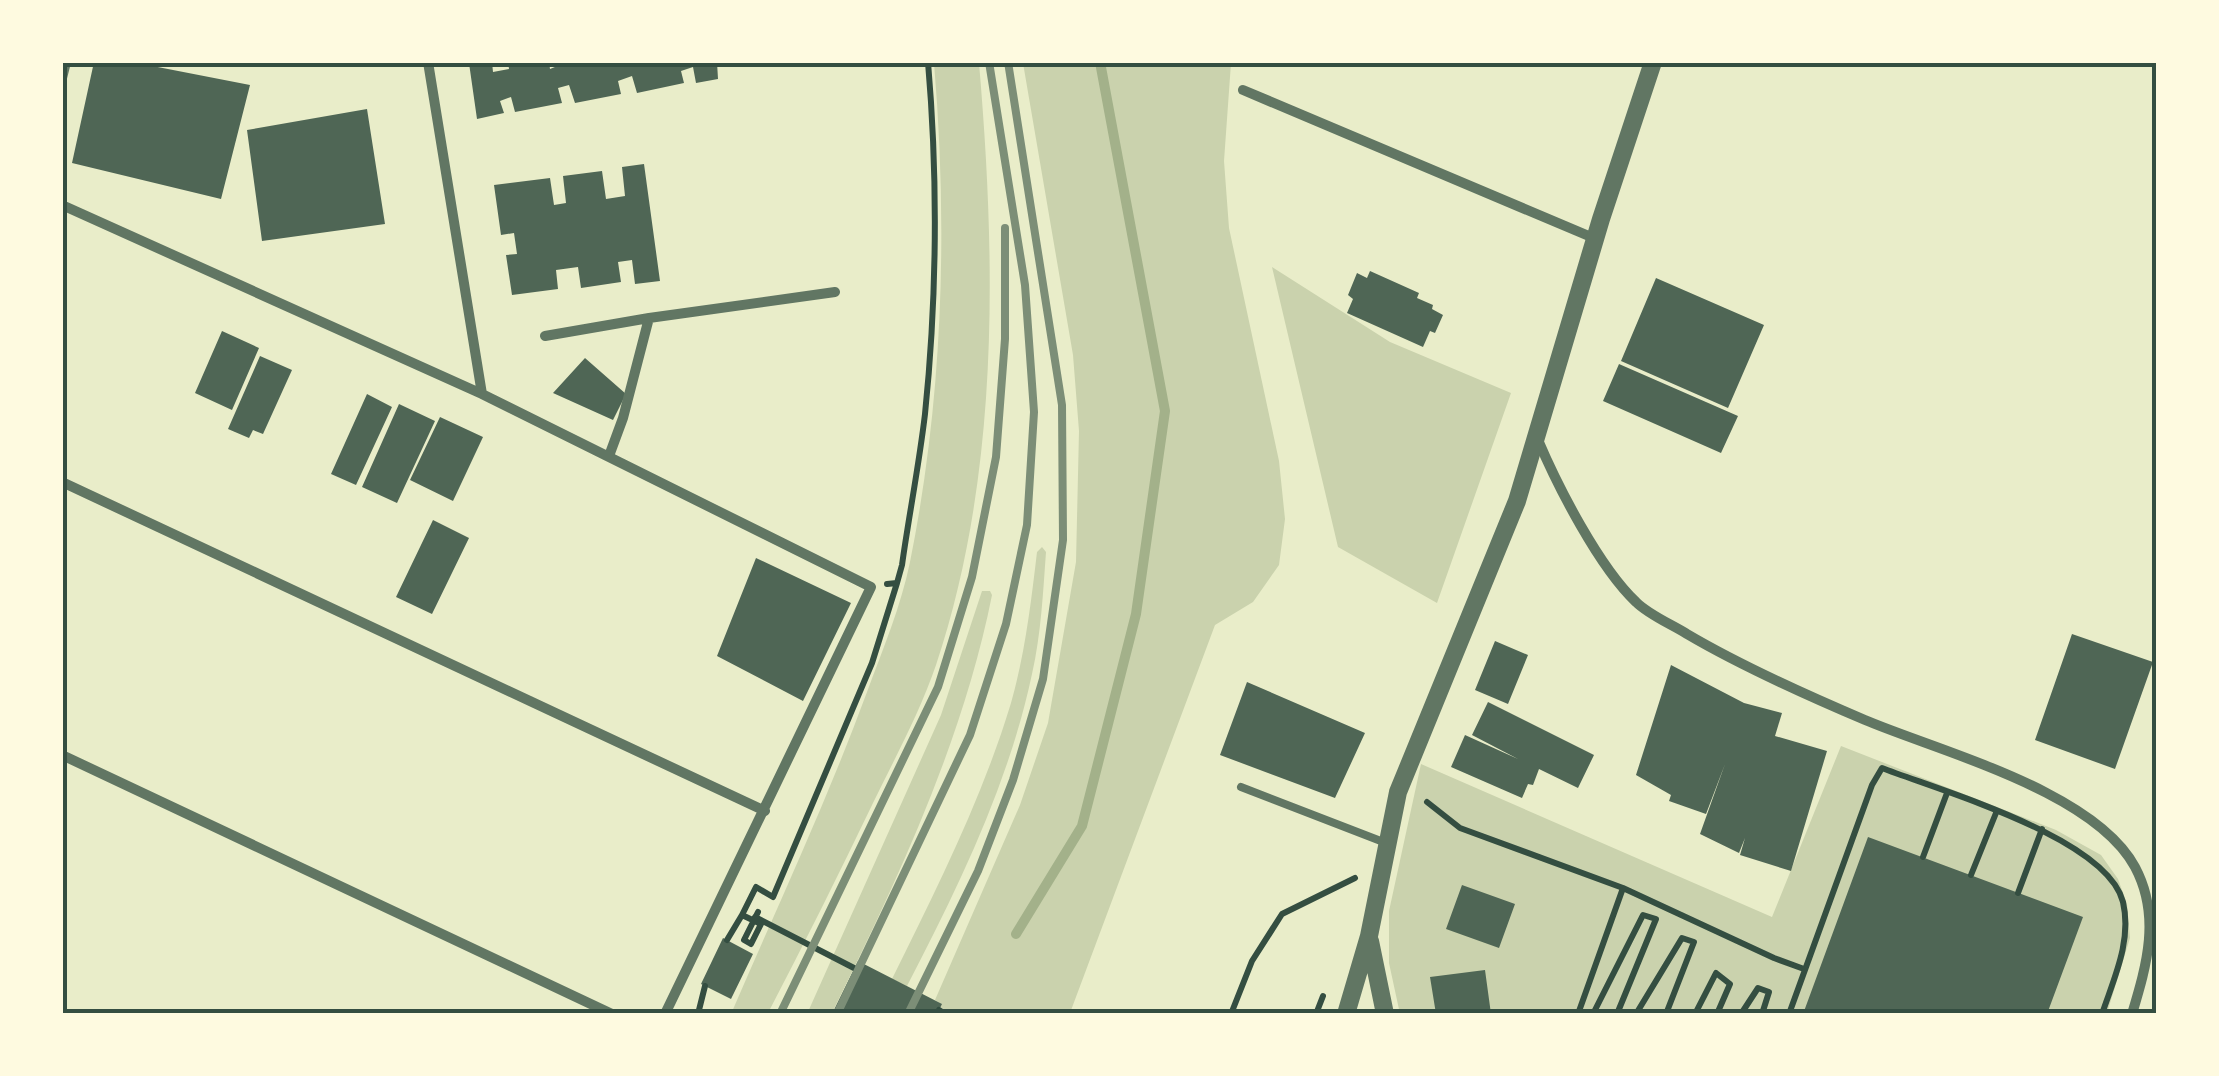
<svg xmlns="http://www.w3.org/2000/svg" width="2219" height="1076" viewBox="0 0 2219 1076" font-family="'Fira Sans',sans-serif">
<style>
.green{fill:#cad2ad}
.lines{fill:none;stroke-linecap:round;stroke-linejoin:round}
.stream{stroke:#a3b18a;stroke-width:10}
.building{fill:#4f6655}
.path{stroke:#344e41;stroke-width:6}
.service{stroke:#617663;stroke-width:8}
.minor{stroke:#617663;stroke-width:10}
.tertiary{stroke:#617663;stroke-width:18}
.rail{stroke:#7c8e77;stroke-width:8}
.neatline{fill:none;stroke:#344e41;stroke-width:4}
</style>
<rect width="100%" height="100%" fill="#e9edc9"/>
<!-- green -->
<path class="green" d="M934,63H979C996,261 1000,473 936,665C920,712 895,758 873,803C839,874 804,944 768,1013L731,1014C777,907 827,801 867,692C883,649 901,606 910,562C943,398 948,228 934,63Z
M1023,63H1231L1224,161L1229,228L1279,461L1285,519L1279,565L1253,602L1215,625L1070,1013H937L941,1004L935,1000L1020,805L1048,723L1076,562L1079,431L1073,355Z
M1272,267L1390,342L1511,393L1437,603L1338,547Z
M1042,547L1046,552C1043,593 1041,634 1032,674C1009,783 958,888 907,986L892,979C936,890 982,799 1011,703C1025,654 1031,603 1037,552Z
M982,591H990L992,595C963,741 897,881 832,1013L807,1014L941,715Z
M1841,746L2056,830L2101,855L2118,879L2127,904L2130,938L2107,1013L1400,1014L1389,963V911L1421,764L1772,917Z"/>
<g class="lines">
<!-- stream -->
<path class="stream" d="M1016,934L1082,826L1136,614L1165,411L1100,62"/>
</g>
<!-- building -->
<path class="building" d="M94,62H132L250,85L221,199L72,163Z
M492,62L493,72L509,69L508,62H549L550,69L567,62H717L718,79L696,83L693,67L681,71L684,83L637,93L632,76L618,81L621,94L575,103L569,85L558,88L562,103L515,112L511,97L500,101L504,113L477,119L469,63Z
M367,109L385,224L262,241L247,130Z
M644,164L660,281L635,284L632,260L618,262L621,282L581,288L578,267L556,270L558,289L512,295L506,255L517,254L514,233L501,235L494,185L550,178L554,205L566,203L563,176L602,171L606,199L625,196L622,167Z
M1370,271L1419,293L1417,298L1433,305L1432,309L1443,315L1435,333L1430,331L1423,347L1347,313L1353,299L1348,295L1357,273L1367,278Z
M1656,278L1764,325L1728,408L1621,361Z
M222,331L259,348L232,410L195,393Z
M260,356L292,370L263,434L253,430L249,438L228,429Z
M585,358L626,394L613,420L553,393Z
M1619,364L1738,416L1721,453L1603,401Z
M367,394L392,407L356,485L331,474Z
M399,404L435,421L397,503L362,487Z
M440,417L483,437L453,501L410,480Z
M433,520L469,538L432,614L396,597Z
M756,558L851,603L803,701L717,656Z
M2072,634L2153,662L2115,769L2035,740Z
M1495,641L1528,655L1508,704L1475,690Z
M1671,665L1744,703L1782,713L1775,736L1827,751L1791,871L1740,855L1745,838L1739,853L1700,834L1725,764L1706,814L1669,801L1671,795L1636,775Z
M1247,682L1365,733L1335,798L1220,755Z
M1488,702L1594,755L1578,788L1539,769L1533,785L1528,784L1522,798L1451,767L1465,735L1518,759L1472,735Z
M1868,837L2083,917L2047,1014H1803Z
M1462,885L1515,904L1499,948L1446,929Z
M723,938L753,954L731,999L701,984Z
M858,961L942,1004L937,1014H832Z
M1485,970L1491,1014H1436L1430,977Z"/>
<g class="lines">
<!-- path -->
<path class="path" d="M887,584L897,583L902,565C909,515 919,465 925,414C937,297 938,179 928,62
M1427,802L1460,828L1623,888L1774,958L1804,969
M1923,857L1947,793
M1971,875L1996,813
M2018,893L2042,829
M742,915L756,887L773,897L872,663L897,583
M755,917L854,968
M727,940L742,915L761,924L751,944L744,940L758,912
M939,1010L945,1014
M698,1014L705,986
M1231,1014L1252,961L1282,914L1355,878
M1316,1014L1323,996
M1578,1014L1623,888
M1593,1014L1643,915L1656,919L1617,1014
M1636,1014L1682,938L1694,942L1666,1014
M1695,1014L1716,973L1730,984L1717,1014
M1741,1014L1758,988L1769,992L1762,1014
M1789,1014L1872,785L1882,768C1941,791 2107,838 2123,902C2132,941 2114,978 2102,1014"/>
<!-- service -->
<path class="service" d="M1241,787L1386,843"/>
<!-- minor -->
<path class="minor" d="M428,62L482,394
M62,78L66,62
M1243,90L1596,239
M62,205L482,394L871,587L665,1014
M545,336L649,318
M1538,440C1558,487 1599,567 1636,602C1649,615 1671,624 1687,634C1743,667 1806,695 1865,720C1941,752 2094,791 2135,867C2161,916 2147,964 2132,1014
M609,456L623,418L649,318L835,292
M62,482L765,811
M62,755L612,1014"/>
<!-- tertiary -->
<path class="tertiary" d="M1370,941L1385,1014
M1346,1014L1369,936L1398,792L1517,501L1601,219L1653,62"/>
<!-- rail -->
<path class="rail" d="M780,1014L938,687L972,577L996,457L1005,339V228
M837,1014L970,735L1006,624L1027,525L1034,412L1025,285L989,62
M908,1014L978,871L1013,780L1043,679L1063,540L1062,405L1008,62"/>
</g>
<!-- border -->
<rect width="2219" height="1076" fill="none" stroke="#fefae0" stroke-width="130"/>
<rect x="65" y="65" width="2089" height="946" class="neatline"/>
</svg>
